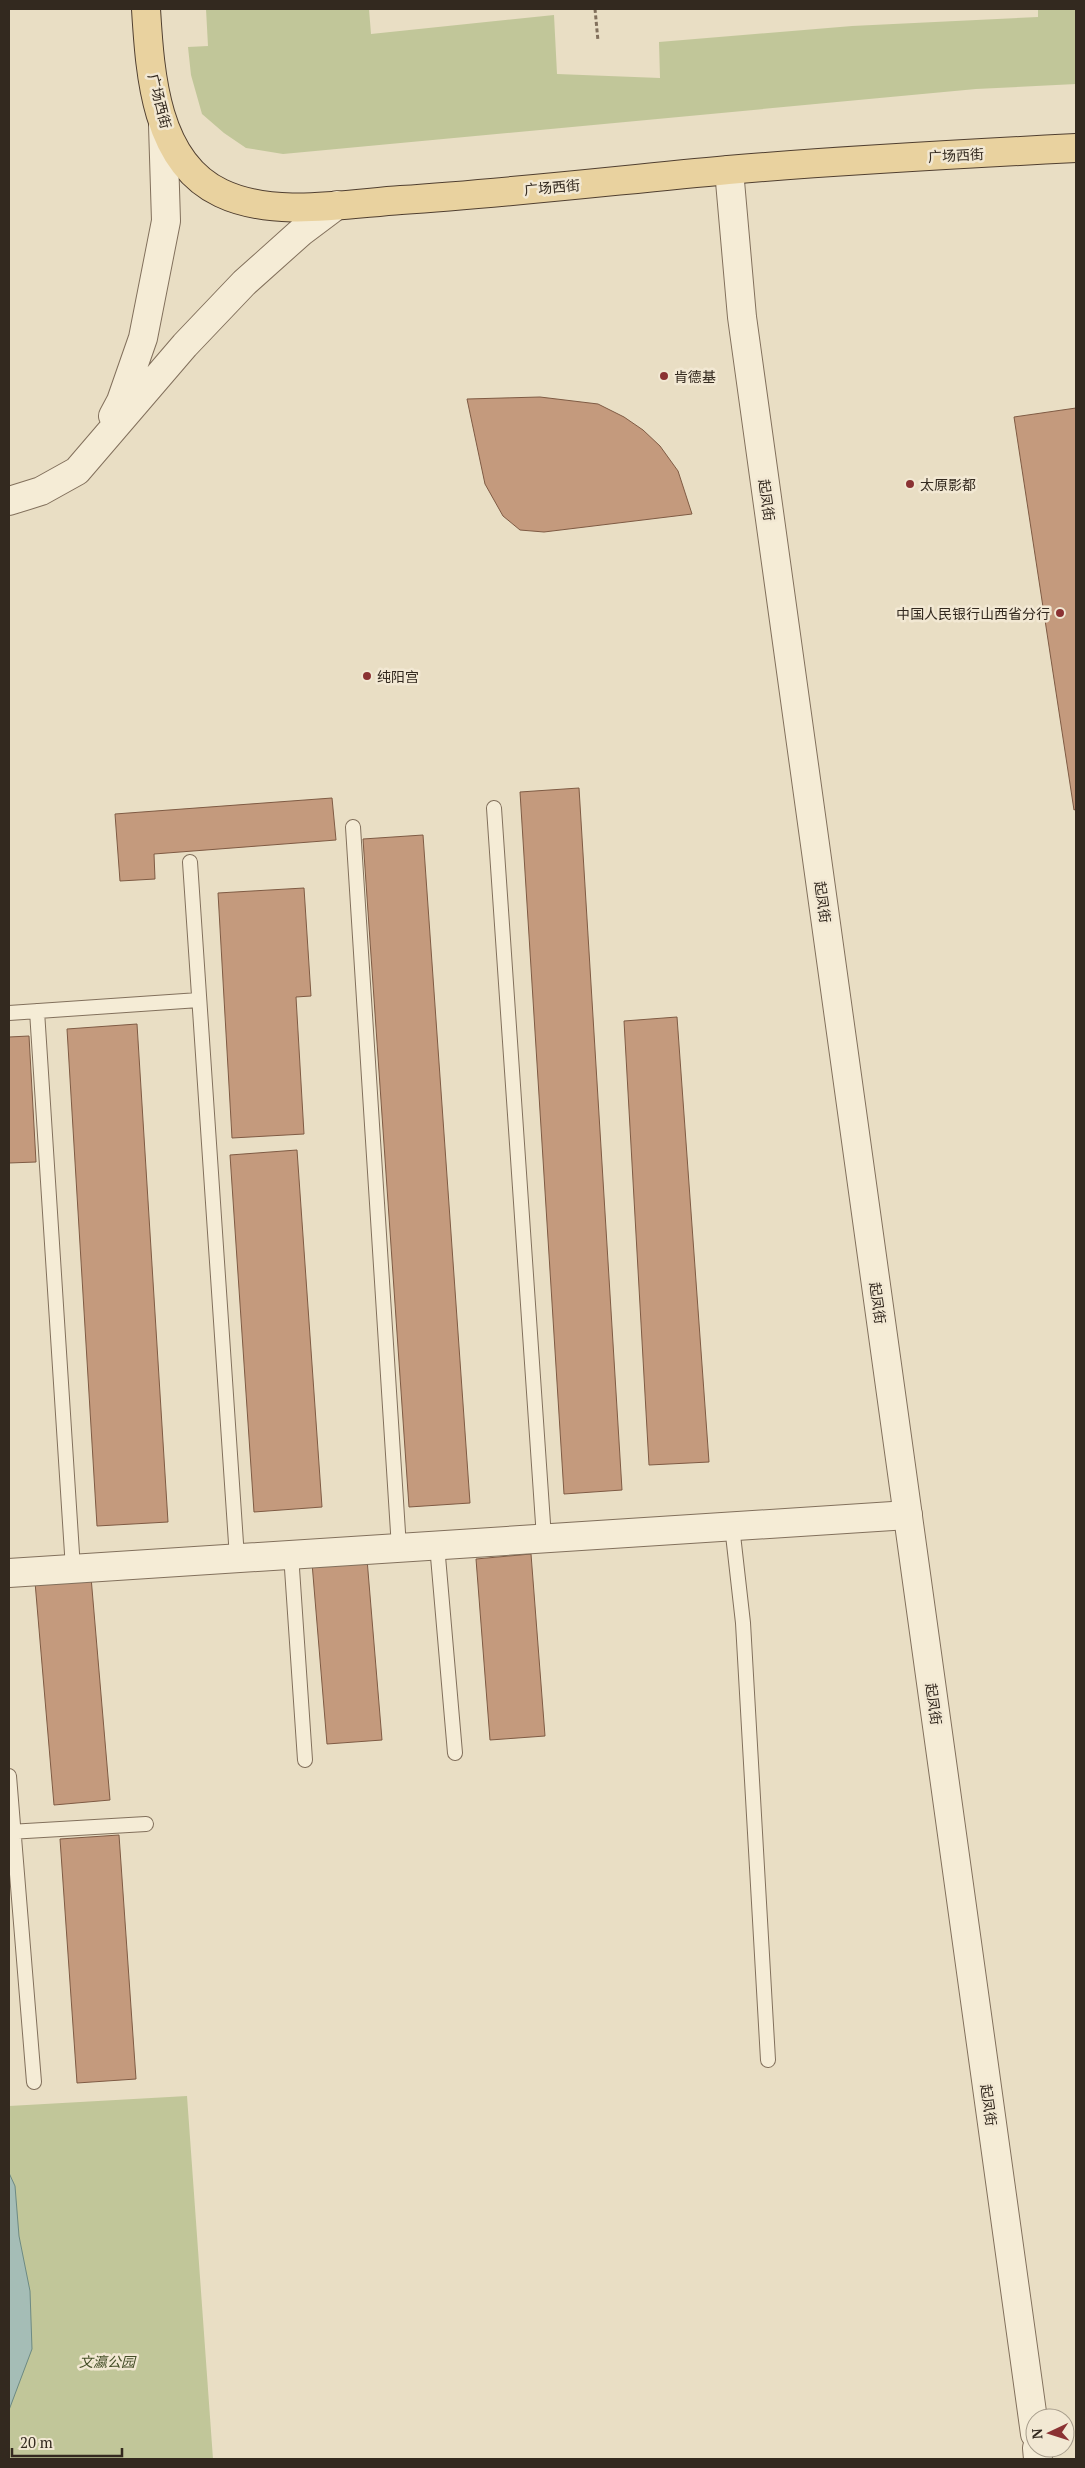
<svg xmlns="http://www.w3.org/2000/svg" width="1085" height="2468" viewBox="0 0 1085 2468" font-family="'PT Serif','Noto Sans SC',serif">
<style>
.green{fill:#c1c699}
.water{fill:#a5bdb6;stroke:#6d8a83}
.building{fill:#c49a7d;stroke:#7f5b44}
.lines{fill:none;stroke-linecap:round;stroke-linejoin:round}
.service-casing{stroke:#82705c;stroke-width:16}
.minor-casing{stroke:#82705c;stroke-width:30}
.tertiary-casing{stroke:#82705c;stroke-width:30}
.primary-casing{stroke:#503f30;stroke-width:30}
.path{stroke:#82705c;stroke-width:3;stroke-dasharray:4 2.5;stroke-linecap:butt}
.service{stroke:#f5ecd6;stroke-width:14}
.minor{stroke:#f5ecd6;stroke-width:28}
.tertiary{stroke:#f5ecd6;stroke-width:28}
.primary{stroke:#e9d29f;stroke-width:28}
.poi-dot{fill:#8b3233;stroke:#f2e8d3;stroke-width:2}
.labels{text-anchor:middle;dominant-baseline:central;stroke-width:5;stroke-linejoin:round;paint-order:stroke}
.street-label{font-size:14px;fill:#33291f;stroke:#f2e8d3}
.poi-label{font-size:14px;fill:#33291f;stroke:#f2e8d3;text-anchor:start}
.park-label{font-size:14px;font-style:italic;fill:#444e27;stroke:#f2e8d3}
</style>
<rect width="100%" height="100%" fill="#e9dec4"/>
<!-- green -->
<path class="green" d="M206,9H369L371,34L554,15L557,74L660,78L659,42L852,26L1038,17V9H1076V84L976,89L283,154L246,148L224,133L202,114L191,75L188,47L208,46Z
M187,2096L213,2459H9V2106Z"/>
<!-- water -->
<path class="water" d="M9,2173L15,2186L19,2236L30,2291L32,2349L9,2410Z"/>
<!-- building -->
<path class="building" d="M540,397L598,404L624,417L643,430L660,446L678,471L692,514L544,532L520,530L503,516L485,484L467,399Z
M1076,408V809L1074,810L1014,417Z
M579,788L622,1490L564,1494L520,792Z
M332,798L336,840L154,854L155,879L120,881L115,814Z
M423,835L470,1503L409,1507L363,839Z
M304,888L311,996L296,997L304,1134L232,1138L218,893Z
M677,1017L709,1462L649,1465L624,1021Z
M137,1024L168,1522L97,1526L67,1029Z
M29,1036L36,1162L9,1163V1037Z
M297,1150L322,1507L254,1512L230,1155Z
M531,1554L545,1736L490,1740L476,1559Z
M367,1559L382,1740L327,1744L312,1563Z
M91,1577L110,1800L54,1805L35,1582Z
M119,1835L136,2079L77,2083L60,1839Z"/>
<g class="lines">
<!-- service casing -->
<g class="service-casing">
<path id="service" d="M494,808L544,1538
M353,827L399,1548
M190,862L237,1558
M37,1011L73,1569
M9,1013L199,1000
M732,1526L743,1623L768,2060
M437,1545L455,1753
M291,1554L305,1760
M9,1776L34,2082
M9,1832L146,1824"/>
</g>
<!-- minor casing -->
<g class="minor-casing">
<path id="minor" d="M113,416L121,401L143,338L166,221L163,125
M9,501L41,491L77,471L185,345L244,283L301,232L337,205
M9,1573L908,1515"/>
</g>
<!-- tertiary casing -->
<g class="tertiary-casing">
<path id="tertiary" d="M729,170L742,317L1035,2434
M1037,2448L1038,2459"/>
</g>
<!-- primary casing -->
<g class="primary-casing">
<path id="primary" d="M146,9C150,73 155,162 221,193C273,218 345,204 401,200C510,193 619,180 728,170C844,160 960,154 1076,148"/>
</g>
<!-- path -->
<path class="path" d="M595,9L598,41"/>
<!-- service -->
<use href="#service" class="service"/>
<!-- minor -->
<use href="#minor" class="minor"/>
<!-- tertiary -->
<use href="#tertiary" class="tertiary"/>
<!-- primary -->
<use href="#primary" class="primary"/>
</g>
<!-- markers -->
<g class="poi-dot">
<circle cx="664" cy="376" r="5"/>
<circle cx="910" cy="484" r="5"/>
<circle cx="1060" cy="613" r="5"/>
<circle cx="367" cy="676" r="5"/>
</g>
<g class="labels">
<!-- street labels -->
<g class="street-label">
<text transform="translate(160 101) rotate(76)">广场西街</text>
<text transform="translate(956 155) rotate(-3)">广场西街</text>
<text transform="translate(552 187) rotate(-5)">广场西街</text>
<text transform="translate(767 500) rotate(82)">起凤街</text>
<text transform="translate(823 902) rotate(82)">起凤街</text>
<text transform="translate(878 1303) rotate(82)">起凤街</text>
<text transform="translate(934 1704) rotate(82)">起凤街</text>
<text transform="translate(989 2105) rotate(82)">起凤街</text>
</g>
<!-- poi labels -->
<g class="poi-label">
<text x="674" y="376">肯德基</text>
<text x="920" y="484">太原影都</text>
<text x="1050" y="613" text-anchor="end">中国人民银行山西省分行</text>
<text x="377" y="676">纯阳宫</text>
</g>
<!-- park labels -->
<g class="park-label">
<text x="107" y="2361">文瀛公园</text>
</g>
</g>
<!-- border -->
<rect width="1085" height="2468" fill="none" stroke="#33291f" stroke-width="20"/>
<!-- north arrow -->
<g transform="translate(1050 2433) rotate(266)"><circle r="24" fill="#f2e8d3" stroke="#a69c8b"/>
<path d="M0-4L9 19L0 12L-9 19Z" fill="#8b3233"/>
<text y="-8" font-size="14" font-weight="bold" text-anchor="middle" fill="#33291f">N</text>
</g>
<!-- scale -->
<path d="M12 2448v8h110v-8" fill="none" stroke="#33291f" stroke-width="2.5"/>
<text x="20" y="2448" font-size="15" fill="#33291f" stroke="#f2e8d3" stroke-width="4" paint-order="stroke">20 m</text>
</svg>
